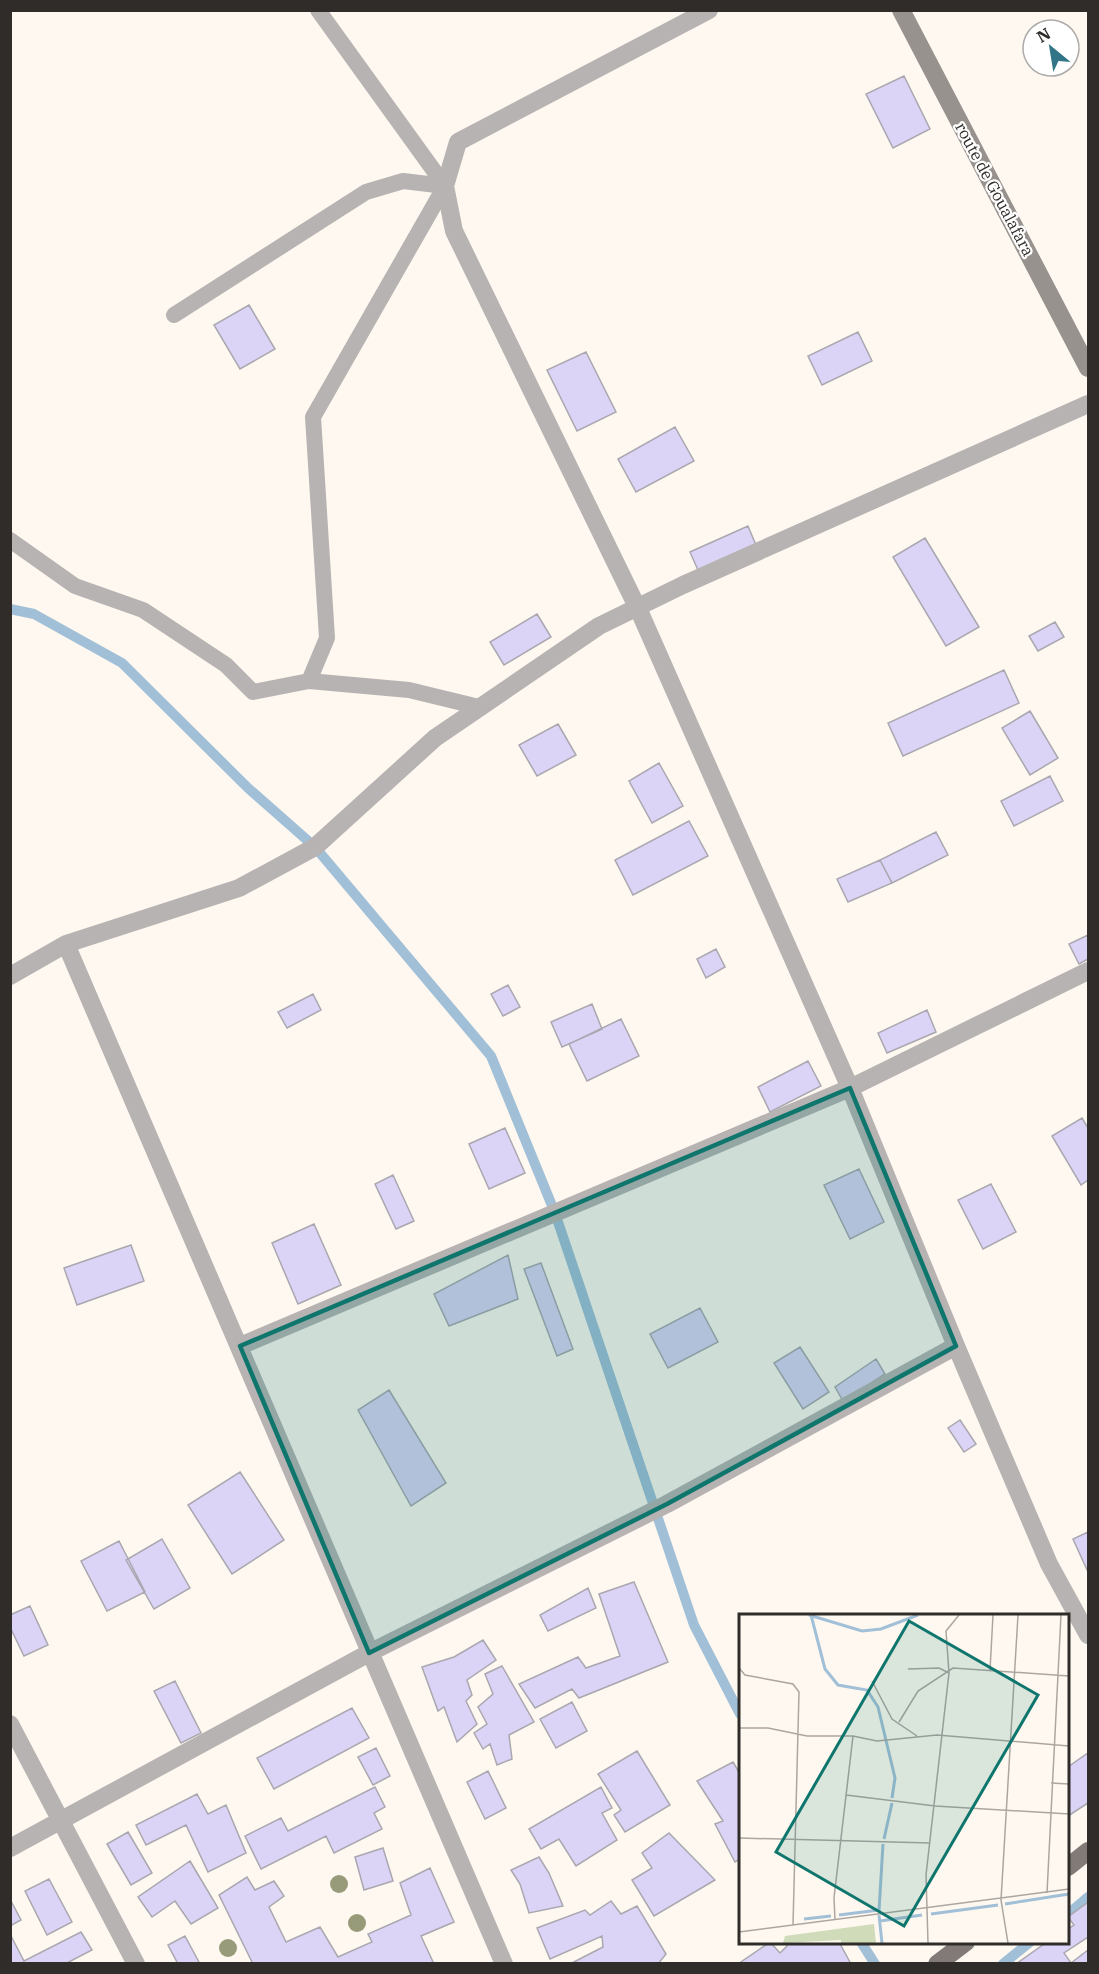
<svg xmlns="http://www.w3.org/2000/svg" width="1099" height="1974" viewBox="0 0 1099 1974" font-family="'IBM Plex Serif',serif">
<style>
.lines{fill:none;stroke-linecap:round;stroke-linejoin:round}
.stream{stroke:#a1bfd7;stroke-width:10}
.building{fill:#dbd4f6;stroke:#a9a7af;stroke-width:1.5}
.lane{stroke:#b7b3b2;stroke-width:16}
.street{stroke:#b7b3b2;stroke-width:18}
.secondary{stroke:#98928f;stroke-width:18}
.primary{stroke:#817a76;stroke-width:18}
.tree{fill:#979b7a}
.marked{fill:#0f766e;fill-opacity:0.2;stroke:#0f766e;stroke-width:4.5;stroke-linejoin:round}
.labels{text-anchor:middle;dominant-baseline:central;stroke-width:4.5;stroke-linejoin:round;paint-order:stroke}
.street-label{font-size:16px;fill:#2f2c29;stroke:#fff}
.inset-river{fill:none;stroke:#a1bfd7;stroke-width:3}
.inset-road{fill:none;stroke:#aba6a0;stroke-width:1.5}
.view{fill:#0f766e;fill-opacity:0.15;stroke:#0f766e;stroke-width:3}
.inset-edge{fill:none;stroke:#2f2c29;stroke-width:3}
</style>
<rect width="100%" height="100%" fill="#fef8f0"/>
<g class="lines">
<!-- stream -->
<path class="stream" d="M10,609L34,614L122,663L248,788L315,847L491,1056L555,1213L694,1625L740,1714
M1068,1914L1088,1897
M861,1942L875,1964
M1003,1964L1030,1942"/>
</g>
<!-- building -->
<path class="building" d="M904,76L930,129L893,148L866,94Z
M249,305L275,349L240,369L214,325Z
M858,332L872,361L822,385L808,356Z
M586,352L616,412L577,431L547,370Z
M675,427L694,461L636,492L618,459Z
M748,526L758,550L701,577L690,552Z
M925,538L979,627L946,646L893,557Z
M537,614L551,637L504,665L490,642Z
M1055,622L1064,637L1038,651L1029,636Z
M1004,670L1019,703L903,756L888,723Z
M1030,711L1058,758L1030,775L1002,728Z
M558,724L576,755L537,776L519,745Z
M659,763L683,806L652,823L629,781Z
M1050,776L1063,801L1014,826L1001,801Z
M689,821L708,856L633,895L615,860Z
M936,832L948,855L892,883L880,860Z
M880,860L892,883L848,902L837,879Z
M1088,935V959L1079,964L1069,944Z
M716,949L725,967L706,978L697,959Z
M508,985L520,1007L503,1016L491,994Z
M313,994L321,1010L287,1028L278,1012Z
M592,1004L602,1029L562,1047L551,1022Z
M927,1010L936,1032L887,1053L878,1033Z
M621,1019L639,1056L587,1081L569,1044Z
M808,1061L821,1086L770,1112L758,1087Z
M1082,1118L1088,1128V1180L1081,1185L1052,1136Z
M505,1128L525,1173L489,1189L469,1144Z
M859,1169L884,1222L850,1239L824,1185Z
M393,1175L414,1221L396,1229L375,1184Z
M991,1184L1016,1232L983,1249L958,1200Z
M314,1224L341,1285L298,1304L272,1243Z
M131,1245L144,1281L77,1305L64,1268Z
M508,1255L518,1299L449,1326L434,1294Z
M541,1263L573,1349L557,1356L524,1269Z
M700,1308L718,1342L668,1368L650,1334Z
M800,1347L829,1392L803,1409L774,1363Z
M876,1359L885,1374L843,1401L835,1387Z
M389,1390L446,1483L411,1506L358,1410Z
M960,1420L976,1444L964,1452L948,1428Z
M240,1472L284,1540L232,1574L188,1505Z
M1088,1532V1572L1073,1539Z
M162,1539L190,1588L154,1609L126,1560Z
M119,1541L145,1592L107,1611L81,1561Z
M634,1582L668,1662L579,1698L572,1689L535,1708L519,1684L578,1657L586,1668L620,1656L599,1594Z
M588,1588L596,1608L548,1631L540,1615Z
M30,1606L48,1645L24,1656L10,1627V1615Z
M483,1640L496,1660L467,1680L472,1695L466,1701L477,1724L457,1742L444,1707L438,1711L422,1667L454,1657Z
M502,1666L534,1722L509,1735L512,1759L497,1765L490,1744L483,1749L474,1733L487,1724L478,1707L493,1694L485,1674Z
M175,1681L201,1733L181,1743L154,1691Z
M572,1702L587,1731L556,1748L540,1719Z
M352,1708L369,1738L274,1789L257,1758Z
M376,1748L390,1776L373,1785L358,1757Z
M637,1751L670,1805L625,1832L614,1815L621,1810L598,1774Z
M1088,1753V1803L1068,1816V1767Z
M733,1762L740,1774V1859L735,1862L715,1824L723,1821L697,1781Z
M488,1771L506,1808L485,1819L467,1782Z
M375,1787L385,1807L374,1813L382,1829L334,1853L326,1836L261,1869L245,1836L281,1818L288,1831Z
M601,1787L612,1808L602,1813L617,1840L576,1866L559,1839L541,1849L529,1829Z
M197,1794L208,1814L226,1805L246,1853L208,1872L186,1825L146,1845L136,1825Z
M128,1832L152,1873L131,1885L107,1844Z
M669,1833L715,1880L654,1916L632,1880L652,1868L642,1853Z
M383,1848L393,1881L364,1890L355,1857Z
M539,1857L549,1873L563,1906L529,1913L520,1884L511,1870Z
M190,1861L218,1908L191,1924L175,1901L152,1917L138,1897Z
M430,1868L454,1922L421,1936L434,1964H253L219,1895L247,1877L255,1890L274,1881L284,1896L269,1907L286,1942L320,1927L338,1957L372,1942L368,1934L411,1915L400,1883Z
M49,1879L72,1922L47,1935L25,1891Z
M10,1899L21,1920L10,1926Z
M611,1901L621,1914L637,1906L666,1954L658,1964H570L603,1947L602,1936L550,1959L537,1928L585,1910L590,1915Z
M1087,1903L1088,1905V1937L1064,1953L1071,1963L1088,1950V1964H1016L1047,1942H1068V1929L1074,1925L1068,1917Z
M81,1932L92,1950L65,1964H10V1934L24,1961Z
M185,1936L200,1964H178L168,1945Z
M770,1942L780,1953L787,1946L785,1942H839L851,1964H738Z"/>
<g class="lines">
<!-- lane -->
<path class="lane" d="M318,10L445,186
M174,315L366,192L403,181L445,186
M10,540L75,586L143,610L226,665L253,692L309,681L409,690L479,707
M309,681L327,638L313,417L445,186"/>
<!-- street -->
<path class="street" d="M709,10L458,142L445,186L454,231L641,615L850,1088L956,1346L1049,1564L1088,1635
M66,944L504,1964
M10,976L66,944L239,888L315,847L435,738L599,626L683,585L1088,404
M240,1346L850,1088L1088,971
M10,1724L136,1964
M10,1848L369,1653L667,1504L956,1346"/>
<!-- secondary -->
<path class="secondary" d="M901,10L1088,368"/>
<!-- primary -->
<path class="primary" d="M1068,1867L1088,1851
M937,1964L966,1942"/>
</g>
<!-- trees -->
<g class="tree">
<circle cx="339" cy="1884" r="9"/>
<circle cx="357" cy="1923" r="9"/>
<circle cx="228" cy="1948" r="9"/>
</g>
<!-- marked area -->
<path class="marked" d="M850,1088L956,1346L667,1504L369,1653L240,1346Z"/>
<g class="labels">
<!-- street labels -->
<g class="street-label">
<text transform="translate(995 189) rotate(62)">route de Goualafara</text>
</g>
</g>
<!-- overview -->
<g transform="translate(739 1614)">
<rect width="330" height="330" fill="#fef8f0"/>
<path d="M135,310L137,329H102V326L44,329L46,322Z" fill="#d0dbba"/>
<path class="inset-river" d="M70,1L123,17L142,15L179,1M72,1L86,55L99,71L128,76L139,93L156,164L153,184M145,225L153,189M266,290L330,280M140,297L144,230M192,300L259,291M100,301L140,296M140,301L143,329M65,305L92,302M141,307L183,301"/>
<path class="inset-road" d="M0,54L6,61L54,70L60,78L54,311M169,55L200,54L210,59M251,56L254,1M133,67L153,105L178,122M160,108L179,77L214,54L330,62M0,114H29L68,122H114L138,127L198,121L330,132M312,169L330,170M107,181L196,192L330,200M0,224L191,229M308,279L322,1M96,306L95,284L114,122M0,318L330,275M189,329L187,261L210,59L207,17L220,1M269,329L262,286L279,1"/>
<path class="view" d="M170,7L299,81L165,312L37,238Z"/>
<rect width="330" height="330" class="inset-edge"/>
</g>
<!-- border -->
<rect width="1099" height="1974" fill="none" stroke="#2f2c29" stroke-width="24"/>
<!-- north arrow -->
<g transform="translate(1051 48) rotate(330)"><circle r="28" fill="#ffffff" stroke="#acaba9" stroke-width="1.5"/>
<path d="M0-4.5L10 22L0 15L-10 22Z" fill="#327586"/>
<text y="-9" font-size="16" font-weight="bold" text-anchor="middle" fill="#2f2c29">N</text>
</g>
</svg>
